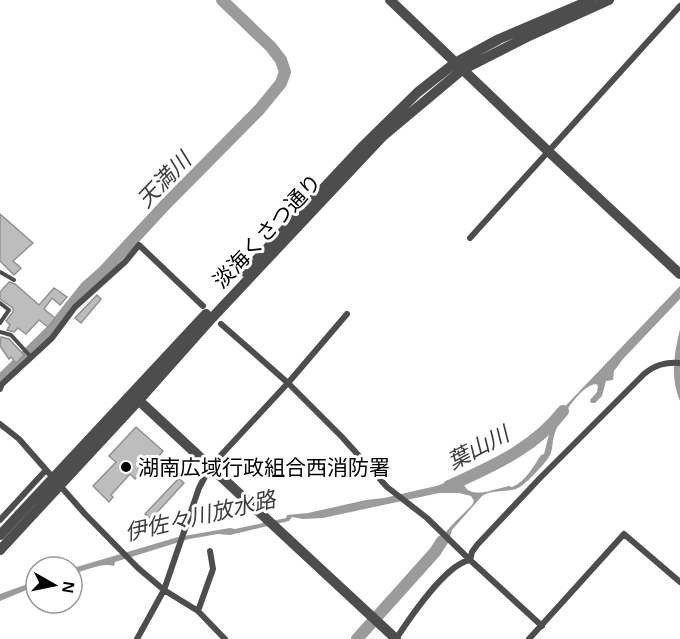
<svg xmlns="http://www.w3.org/2000/svg" width="680" height="639" viewBox="0 0 680 639" font-family="Arial,'Noto Sans JP',sans-serif">
<style>
.water{fill:#9b9b9b}
.lines{fill:none;stroke-linecap:round;stroke-linejoin:round}
.river{stroke:#9b9b9b;stroke-width:12}
.building{fill:#bdbdbd;stroke:#919191;stroke-width:1.5}
.service{stroke:#4d4d4d;stroke-width:4}
.minor{stroke:#4d4d4d;stroke-width:6}
.tertiary{stroke:#4d4d4d;stroke-width:10}
.poi-dot{fill:#000;stroke:#fff;stroke-width:2}
.labels{text-anchor:middle;dominant-baseline:central;stroke-width:6;stroke-linejoin:round;paint-order:stroke}
.street-label{font-size:21px;fill:#000;stroke:#fff}
.poi-label{font-size:21px;fill:#000;stroke:#fff;text-anchor:start}
.water-label{font-size:22px;font-style:italic;fill:#3c3c3c;stroke:#fff}
</style>
<rect width="100%" height="100%" fill="#fff"/>
<!-- water -->
<path class="water" d="M680,286V299L623,359L614,371L613,380L606,381L602,396L595,403H591L590,400L597,392L598,386L596,384C580,385 558,421 554,436C552,442 553,449 550,455C547,462 525,485 518,488C507,493 492,489 482,496L452,530L448,543L438,550L435,555C433,540 462,516 472,505L474,501L471,496L459,493H439L323,518L303,519L292,517L289,521L230,535L218,534L189,539L115,562L114,566C103,562 85,571 72,574V568L80,566L178,537L230,528L235,529L286,518L287,515L308,513L366,500L384,498L436,486L460,478C463,482 465,488 468,490C478,497 498,488 509,486L512,487C526,481 533,467 541,455L544,454L553,419Z
M680,329V401C670,377 674,354 680,329Z
M36,581V586L0,601V594Z"/>
<g class="lines">
<!-- river -->
<path class="river" d="M0,381L51,331L86,287L103,272L165,205L259,110L281,83L285,72L281,60L271,47L222,0
M449,486C490,467 534,449 563,411
M357,639L435,552L442,541"/>
</g>
<!-- building -->
<path class="building" d="M0,214L33,243L13,261L21,268L14,275L0,261Z
M9,282L15,284L39,305L54,288L67,297L60,305L52,298L44,309L55,318L48,327L39,320L26,334L18,328L14,332L7,330L10,325L6,321L13,312V308L0,299V292Z
M97,295L101,299L81,323L75,318Z
M1,337L9,339L24,355L16,363L11,357L9,359L0,346Z
M136,427L163,451L146,471H142L135,479L130,474L111,495L113,497L109,502L93,486L116,462L109,456Z
M179,478L184,483L151,519L145,514Z"/>
<g class="lines">
<!-- service -->
<path class="service" d="M0,272L14,280
M0,303L9,310L0,323
M0,332L11,335L31,357"/>
<!-- minor -->
<path class="minor" d="M470,238L680,6
M221,324L288,383L342,437L387,487L427,518L470,560L542,626
M0,389L2,384L52,338L75,307L125,262L139,245L203,306
M0,424L19,439L85,514L138,568L164,590L198,611L225,639
M0,520L46,470
M470,560L472,552L477,545L540,478L644,374C655,365 665,362 680,363
M198,611L213,569L210,551
M137,639L164,590L199,488L210,467L288,383L347,314
M396,639C409,619 446,564 470,560
M529,639L624,534L680,582"/>
<!-- tertiary -->
<path class="tertiary" d="M390,0L549,152L680,274
M245,272L364,145L418,92L455,63L499,39L591,0
M134,396L396,639
M0,535L206,314
M0,550L139,400L212,318L382,137L462,70L527,37L609,0"/>
</g>
<!-- markers -->
<circle class="poi-dot" cx="126" cy="467" r="6"/>
<g class="labels">
<!-- street labels -->
<g class="street-label">
<text transform="translate(267 231) rotate(-47)">淡海くさつ通り</text>
</g>
<!-- poi labels -->
<g class="poi-label">
<text x="138" y="467">湖南広域行政組合西消防署</text>
</g>
<!-- water labels -->
<g class="water-label">
<text transform="translate(164 180) rotate(-46)">天満川</text>
<text transform="translate(478 448) rotate(-28)">葉山川</text>
<text transform="translate(200 516) rotate(-13)">伊佐々川放水路</text>
</g>
</g>
<!-- north arrow -->
<g transform="translate(54 585) rotate(99)"><circle r="28" fill="#ffffff" stroke="#999999" stroke-width="1.5"/>
<path d="M0-4.5L10 22L0 15L-10 22Z" fill="#000000"/>
<text y="-9" font-size="16" font-weight="bold" text-anchor="middle" fill="#000000">N</text>
</g>
</svg>
